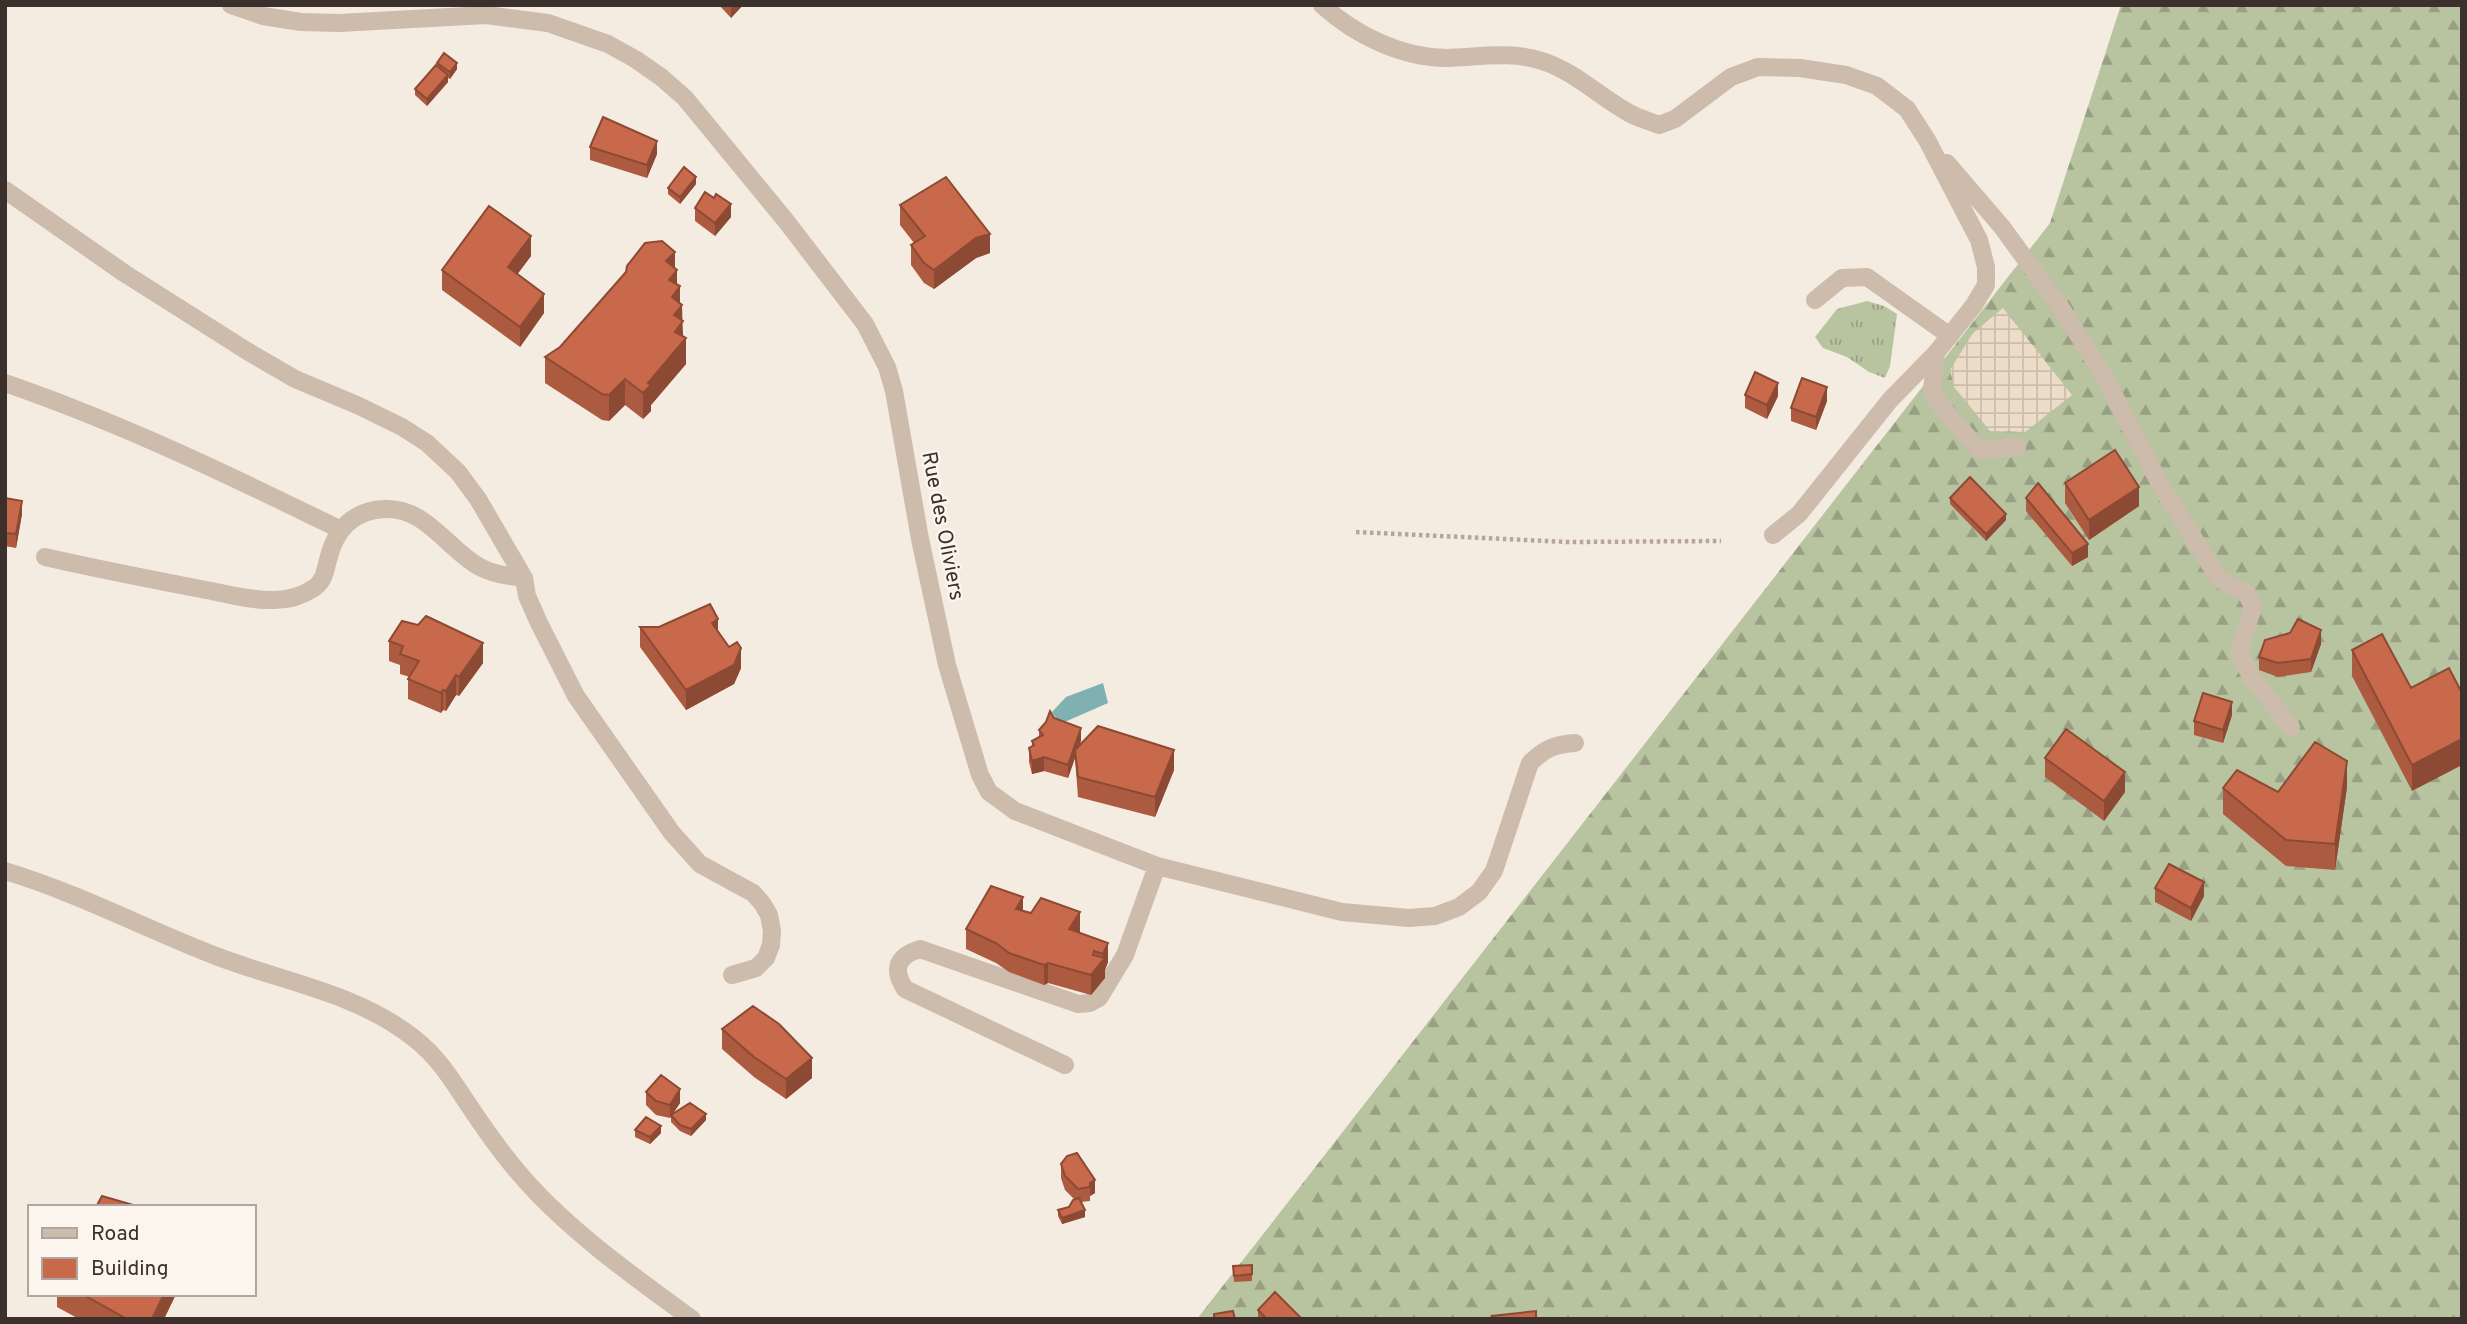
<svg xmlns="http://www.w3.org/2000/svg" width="2467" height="1324" viewBox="0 0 2467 1324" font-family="Overpass,sans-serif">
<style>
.grass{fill:url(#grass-tufts)}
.forest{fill:url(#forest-firs)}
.plaza{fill:url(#plaza-grid)}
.water{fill:#7fb0b2}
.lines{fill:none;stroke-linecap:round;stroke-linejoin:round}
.path{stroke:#b9a596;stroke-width:4.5;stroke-dasharray:3.5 3.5;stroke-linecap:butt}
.minor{stroke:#cdbbac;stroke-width:18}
.wall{fill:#ac5a40}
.shaded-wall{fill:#8c4a34}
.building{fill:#c8694b;stroke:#8c4a34;stroke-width:2}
.labels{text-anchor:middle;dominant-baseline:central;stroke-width:5;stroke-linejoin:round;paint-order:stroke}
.street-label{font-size:21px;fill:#3b302b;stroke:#fbf5ee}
</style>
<defs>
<pattern id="grass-tufts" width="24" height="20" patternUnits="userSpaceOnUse" patternTransform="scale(1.75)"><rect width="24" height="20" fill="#b8c4a0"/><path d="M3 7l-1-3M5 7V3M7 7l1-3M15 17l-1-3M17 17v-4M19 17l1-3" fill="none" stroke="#97a083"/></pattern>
<pattern id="forest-firs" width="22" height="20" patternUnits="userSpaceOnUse" patternTransform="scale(1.75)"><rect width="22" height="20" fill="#b8c4a0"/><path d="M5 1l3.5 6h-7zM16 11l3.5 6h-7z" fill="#97a083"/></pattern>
<pattern id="plaza-grid" width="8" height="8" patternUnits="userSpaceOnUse" patternTransform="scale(1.75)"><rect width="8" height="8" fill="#ecdcc8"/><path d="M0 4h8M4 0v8" fill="none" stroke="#cbbdac"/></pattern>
</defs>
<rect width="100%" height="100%" fill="#f4ebe1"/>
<!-- grass -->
<path class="grass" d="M1867,301L1884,306L1897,314L1890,366L1885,378L1869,372L1847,357L1823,348L1815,337L1837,309Z"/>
<!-- forest -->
<path class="forest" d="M2121,5H2462V1319H1197L2050,223Z"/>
<!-- plaza -->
<path class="plaza" d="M2003,308L2072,395L2025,432L1990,431L1954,387L1950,370L1973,333Z"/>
<!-- water -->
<path class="water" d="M1103,683L1108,703L1060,724L1052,712L1066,697Z"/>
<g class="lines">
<!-- path -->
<path class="path" d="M1356,532L1568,542L1721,541"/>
<!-- minor -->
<path class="minor" d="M231,5L263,16L301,22L339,23L486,15L548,23L608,44L635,59L661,77L685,98L786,221L865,324L887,367L894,391L920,539L947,665L980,775L989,792L1015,811L1157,866L1342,912L1409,918L1435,916L1459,907L1479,892L1494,871L1530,763C1544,749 1555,744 1575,743
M1322,5C1355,35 1402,58 1447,58C1478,57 1512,51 1542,61C1574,71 1600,97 1629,113C1638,118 1649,121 1659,125L1675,119L1731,77L1758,67L1800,68L1846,75L1877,86L1907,109L1927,140L1979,240L1986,267V285L1974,305L1936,353L1890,400L1799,514L1773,535
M1947,163L2002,227L2061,308L2104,376L2160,484L2219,579L2246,593L2253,606L2239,653L2251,677L2291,727
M5,190L124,273L247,351L295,379L357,405L402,427L427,443L458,472L478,499L524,578L527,596L539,623L576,696L672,833L700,864L753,893L762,903L769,915L772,931L771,945L766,958L756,968L732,975
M1815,300L1842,278L1867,277L1950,336
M1936,353L1932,390L1938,402L1979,450L2017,447
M5,383C121,423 231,476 341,530
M45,557C97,569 149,579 201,589C224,593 250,601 274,600C288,600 302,596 314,588C324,581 325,572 328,560C335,530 353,510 385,509C425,507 447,548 478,566C492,574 508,576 524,578
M5,871C78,893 146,929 216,956C283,982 358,993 415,1039C438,1057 452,1080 468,1104C484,1128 500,1151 518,1172C564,1227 634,1277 692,1319
M1065,1065L905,989C892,969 897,956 920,949L1078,1004L1090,1003L1099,998L1125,955L1157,866"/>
</g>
<!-- wall -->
<path class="wall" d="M719,5H743L731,18Z
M437,63L457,69L450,79L448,78V82L427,106L415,95V89L437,66Z
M590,147L657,154L647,178L590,160Z
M696,184L680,204L668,194V188Z
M714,198L731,217L715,236L695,221V208Z
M900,205L990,253L976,258L934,289L924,283L911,265V245L914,243L900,225Z
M531,256L517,274L544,313L520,347L442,290V270Z
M677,284L680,304L686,364L651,405V411L643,419L625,405L609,421L602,420L545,383V357Z
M1745,395L1778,396L1767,419L1745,408Z
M1827,401L1816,430L1791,421V408Z
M2065,483L2139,506L2089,540L2065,503Z
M5,498L22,514L16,548L5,546Z
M1950,498L2006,520L1986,541L1950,504Z
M2026,498L2088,557L2072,566L2026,511Z
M640,627L718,631L741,668L734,684L686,710L640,647Z
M389,641L483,663L459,696L456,695L446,711L443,710L441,713L408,699V679L410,677L400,674V665L389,661Z
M2321,644L2311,672L2278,677L2259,670V657Z
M2352,650L2411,688L2449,668L2412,791L2352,676Z
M2232,715L2223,743L2194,735V721Z
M1054,718L1081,741L1079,745L1174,770L1155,817L1078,797L1075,758L1068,778L1044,771L1032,774L1029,762V748L1032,746V741L1039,737V730Z
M2045,758L2125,792L2104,821L2045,777Z
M2347,787L2335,870L2286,866L2223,814V788L2278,792Z
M2155,888L2204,896L2191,921L2155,902Z
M1023,911L1108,943V962L1105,970V978L1091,995L1048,983L1044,985L1009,972L996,963L966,949V929Z
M722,1029L812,1078L786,1099L754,1077L722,1049Z
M646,1092L680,1103L672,1115L706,1120L691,1136L680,1131L671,1122V1116L670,1118L656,1115L646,1105Z
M635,1130L661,1133L650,1144L635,1137Z
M1067,1156L1095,1193L1090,1196V1201L1081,1202L1085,1217L1062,1224L1058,1216V1210L1069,1207L1074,1199L1065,1190L1061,1178V1164Z
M1252,1265V1281L1234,1282L1233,1266Z
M57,1294H176L164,1319H79L57,1307Z
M1258,1310L1302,1319H1258Z"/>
<!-- shaded-wall -->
<path class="shaded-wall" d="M731,5H743L731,18Z
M457,63V69L450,79V72Z
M448,75V82L427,106V99Z
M657,141V154L647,178V165Z
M696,177V184L680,204V197Z
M731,204V217L715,236V223Z
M990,234V253L976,258L934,289V270L976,238Z
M531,236V256L508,287V267Z
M675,252V272L677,270V290L680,286V307L682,305L683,341L686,338V364L651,405V411L643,419V393L648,383L666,261Z
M544,294V313L520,347V327Z
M625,379V405L609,421V395Z
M1778,383V396L1767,419V405Z
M1827,387V401L1816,430V417Z
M2139,487V506L2089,540V520Z
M22,501V514L16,548V534Z
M2006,514V520L1986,541V534Z
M2088,544V557L2072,566V553Z
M718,619V639L712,623Z
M2321,630V644L2311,672V659Z
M483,643V663L459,696V677Z
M741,648V668L734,684L686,710V690Z
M456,675V695L446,711V691Z
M443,690V710L441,713V693Z
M2232,702V715L2223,743V730Z
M1081,728V741L1075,756V750V758L1068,778V765Z
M2462,739V765L2412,791V765Z
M1174,750V770L1155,817V797Z
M1044,757V771L1032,774V761Z
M2347,761V787L2335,870V844Z
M2125,772V792L2104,821V801Z
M2204,882V896L2191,921V908Z
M1023,897V917L1016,909Z
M1080,912V932L1069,949V929Z
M1108,943V962L1105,970V978L1091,995V975L1094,951V971L1103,961V954Z
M1048,963V983L1044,985V965Z
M812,1058V1078L786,1099V1079Z
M680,1089V1103L670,1118V1105Z
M706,1114V1120L691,1136V1129Z
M661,1126V1133L650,1144V1137Z
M1095,1180V1193L1090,1196V1183Z
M1085,1210V1217L1062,1224V1218Z
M164,1294H176L164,1319H152Z"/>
<!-- building -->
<path class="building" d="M444,53L457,63L450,72L437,63Z
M436,65L448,75L427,99L415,89Z
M603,117L657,141L647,165L590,147Z
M684,167L696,177L680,197L668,188Z
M946,177L990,234L976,238L934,270L924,263L911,245L925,236L900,205Z
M705,192L714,198L716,194L731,204L715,223L695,208Z
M489,206L531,236L508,267L544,294L520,327L442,270Z
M662,241L675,252L666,261L677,270L669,280L680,286L672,297L682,305L674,315L683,321L675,332L686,338L648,383L651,385L643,393L625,379L609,395L602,394L545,357L560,347L626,272L627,266L645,243Z
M1755,372L1778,383L1767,405L1745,395Z
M1802,378L1827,387L1816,417L1791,408Z
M2115,450L2139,487L2089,520L2065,483Z
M1970,477L2006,514L1986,534L1950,498Z
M2038,483L2088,544L2072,553L2026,498Z
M5,498L22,501L16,534L5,533Z
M710,604L718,619L712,623L729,647L737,642L741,648L734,665L686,690L640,627H659Z
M426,616L483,643L459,677L456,675L446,691L443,690L441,693L408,679L419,661L400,654L403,646L389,641L402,621L418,625Z
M2298,619L2321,630L2311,659L2278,663L2259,657L2265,640L2290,633Z
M2382,634L2411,688L2449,668L2462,693V739L2412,765L2352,650Z
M2203,693L2232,702L2223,730L2194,721Z
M1050,711L1054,718L1081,728L1068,765L1044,757L1032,761L1029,748L1034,745L1032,741L1043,735L1039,730L1046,722Z
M1098,726L1174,750L1155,797L1078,777L1075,750Z
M2066,729L2125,772L2104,801L2045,758Z
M2315,742L2347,761L2335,844L2286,840L2223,788L2237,770L2278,792Z
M2169,864L2204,882L2191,908L2155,888Z
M991,886L1023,897L1016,909L1031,913L1041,898L1080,912L1069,929L1108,943L1103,954L1094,951L1093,955L1105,958L1091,975L1048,963L1044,965L1009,953L996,943L966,929Z
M753,1006L779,1024L812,1058L786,1079L754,1057L722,1029Z
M661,1075L680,1089L670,1105L656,1101L646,1092Z
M690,1103L706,1114L691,1129L680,1125L671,1115Z
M646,1117L661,1126L650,1137L635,1130Z
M1077,1153L1095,1180L1090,1183V1187L1078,1189L1065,1176L1061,1164L1067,1156Z
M102,1196L140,1207H96Z
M1079,1198L1085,1210L1062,1218L1058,1210L1069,1207L1073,1200Z
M1252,1265V1274L1234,1276L1233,1266Z
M1275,1292L1302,1319H1267L1258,1310Z
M82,1294H164L152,1319H127Z
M1233,1311L1235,1319H1214V1314Z
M1536,1311V1319H1492V1316Z"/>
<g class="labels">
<!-- street labels -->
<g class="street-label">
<text transform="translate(942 526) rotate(79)">Rue des Oliviers</text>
</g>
</g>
<!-- border -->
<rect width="2467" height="1324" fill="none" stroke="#3b302b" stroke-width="14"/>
<!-- legend -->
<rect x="28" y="1205" width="228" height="91" fill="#fbf5ee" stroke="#aea6a0" stroke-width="2"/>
<rect x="42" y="1228" width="35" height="10" fill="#cdbbac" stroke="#aea6a0" stroke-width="2"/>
<text x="91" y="1240" font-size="21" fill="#3b302b">Road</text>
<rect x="42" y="1258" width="35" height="21" fill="#c8694b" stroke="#aea6a0" stroke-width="2"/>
<text x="91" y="1275" font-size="21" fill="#3b302b">Building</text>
</svg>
